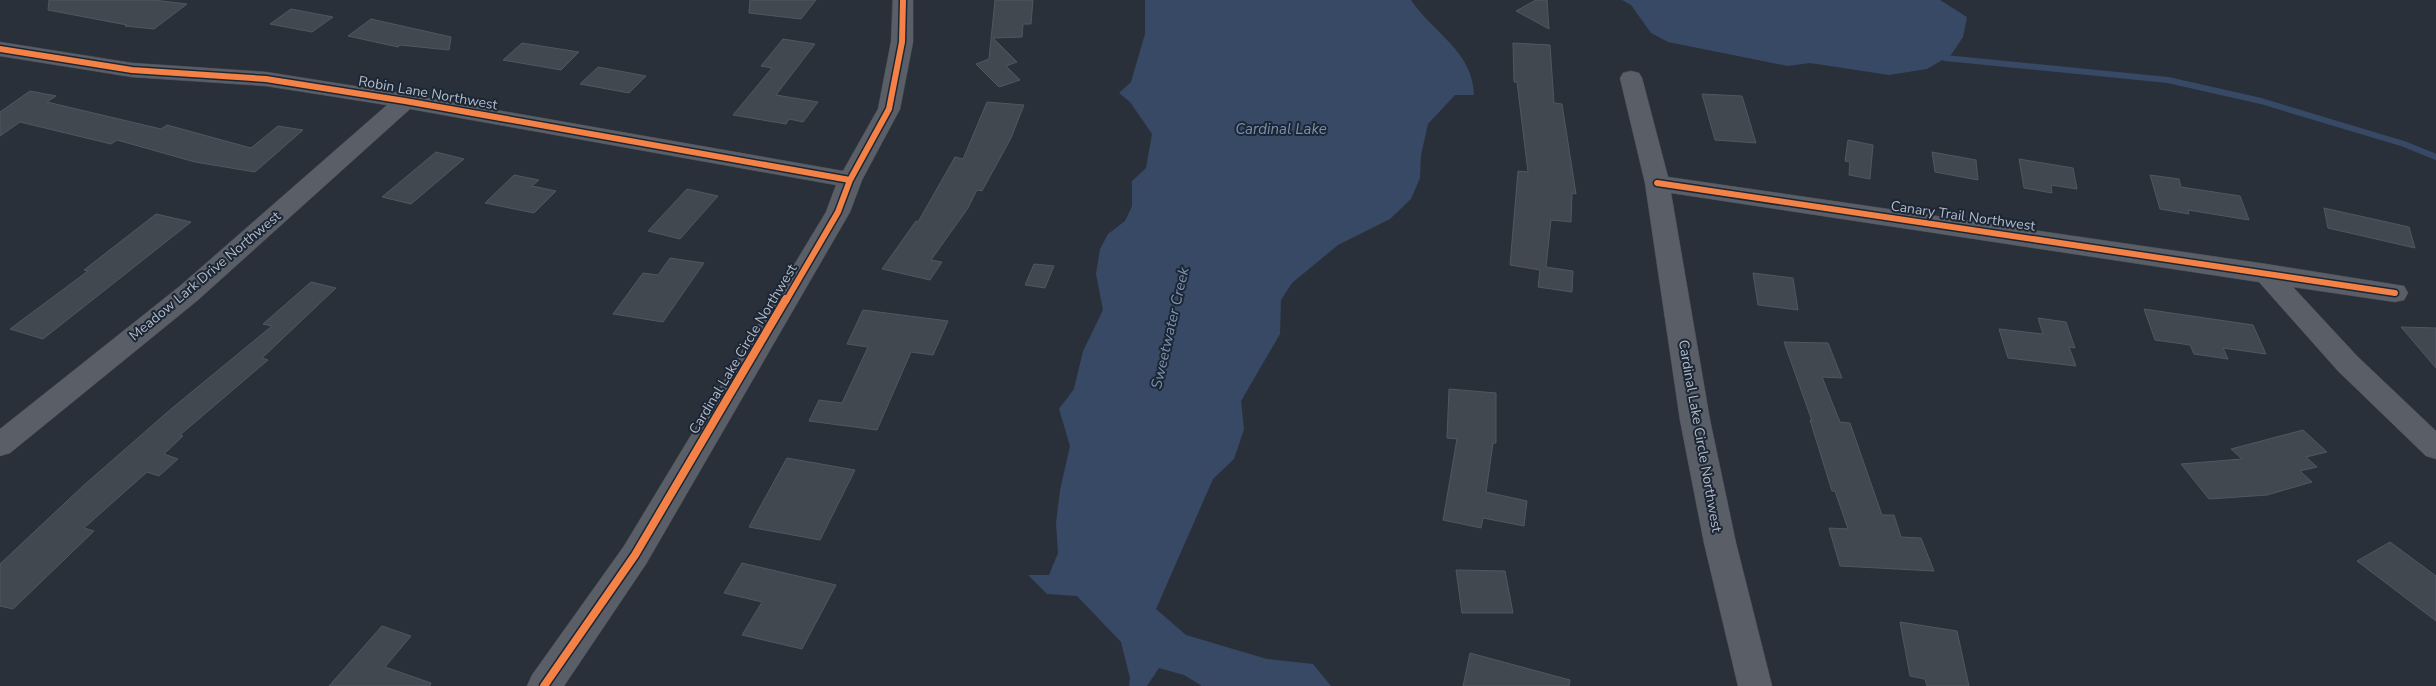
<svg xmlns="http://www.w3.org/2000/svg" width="2436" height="686" viewBox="0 0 2436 686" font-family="'Nunito Sans',sans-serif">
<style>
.water{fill:#374965}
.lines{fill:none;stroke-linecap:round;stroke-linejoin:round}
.stream{stroke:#374965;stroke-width:6}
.building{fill:#424850;stroke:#515760}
.minor-casing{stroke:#484c53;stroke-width:1}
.minor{fill:#5a5e66;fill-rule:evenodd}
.cycleway-far1-casing{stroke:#1c2634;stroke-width:9}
.cycleway-casing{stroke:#1c2634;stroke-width:11}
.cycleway-far1{stroke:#f48246;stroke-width:6}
.cycleway{stroke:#f48246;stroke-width:8}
.labels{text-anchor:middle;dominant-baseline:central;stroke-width:4;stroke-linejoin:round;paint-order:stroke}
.street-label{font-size:14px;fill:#b3bcca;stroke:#1c2634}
.water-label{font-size:15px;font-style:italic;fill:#7a91b2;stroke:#1c2634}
</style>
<rect width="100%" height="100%" fill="#293039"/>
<!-- water -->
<path class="water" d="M1145,0H1411C1433,33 1473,51 1474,95H1455L1428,124L1421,155L1420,178L1411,199L1390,219L1338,245L1292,283L1281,300L1280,334L1241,401L1244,429L1234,459L1213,479L1156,609L1186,635L1267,659L1313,664L1331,686H1202L1184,675L1159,668L1147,686H1129L1130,678L1121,642L1077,596L1047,594L1028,575H1049L1058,553L1056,523L1060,490L1070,446L1059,409L1074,389L1083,351L1103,310L1096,274L1100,249L1108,234L1125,221L1132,206V181L1146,168L1152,134L1130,102L1119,93L1131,82L1145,34Z
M1622,0H1940L1967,17L1963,37L1951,55L1927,69L1889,75L1810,63L1788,66L1668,42L1651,33L1631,5Z"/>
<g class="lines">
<!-- stream -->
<path class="stream" d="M1945,58L2168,80L2261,101L2404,144L2436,157"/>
</g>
<!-- building -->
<path class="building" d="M49,0H153L187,4L154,29L125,26L127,25L48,10Z
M750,0H816L801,19L749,13Z
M995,0H1033L1031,24H1023L1022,37L993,38L1017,62L1006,66L1020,80L999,87L976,64L989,59Z
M1536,0H1547L1549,29L1516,11Z
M291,9L333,17L312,32L270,24Z
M371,19L451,37L449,50L400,45L398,47L348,36Z
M783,39L815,44L776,95L818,102L803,122L789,119L786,124L733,115L772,68L761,66Z
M522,43L579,52L561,70L503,60Z
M1513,43L1550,45L1554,103L1562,104L1576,194L1572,193L1571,222L1551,220L1546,267L1573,271L1572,292L1538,287L1540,270L1510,265L1518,171L1528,172L1517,82H1514Z
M598,67L646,76L629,93L580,84Z
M30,91L56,96L47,102L161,129L167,125L251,148L278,126L303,130L255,172L195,162L117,140L111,144L20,122L0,136V112Z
M1702,94L1742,96L1756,143L1715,140Z
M987,102L1024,105L1011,138L982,191L977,190L968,208L931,260L942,262L930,280L882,269L916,221L918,222L955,157L963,159Z
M1848,140L1873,145L1870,179L1849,175L1850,162L1845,161Z
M436,152L464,159L411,204L382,197Z
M1932,152L1976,160L1978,180L1935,172Z
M2019,159L2073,168L2077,189L2051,185L2052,193L2024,188Z
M514,175L539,180L532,186L556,191L534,213L485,203Z
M2150,175L2179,179L2181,187L2240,196L2249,220L2188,210L2189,214L2160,209Z
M687,189L718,196L680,239L648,231Z
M2324,208L2409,227L2415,248L2328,228Z
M156,214L191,222L43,339L10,329L88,271L84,270Z
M670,258L704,263L663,322L613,314L643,273L658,275Z
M1034,264L1054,266L1045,288L1025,285Z
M1753,273L1793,278L1798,310L1758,305Z
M311,282L336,288L262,358L268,360L180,435L183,436L164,454L178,459L159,476L147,472L84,528L94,531L13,609L0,606V564L83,486L171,409L272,326L263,324Z
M2144,309L2253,325L2266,354L2223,348L2228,359L2194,354L2190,345L2155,340Z
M863,310L948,321L933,355L911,352L877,430L809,421L819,400L842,403L868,347L847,344Z
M2038,318L2066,322L2075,348L2069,347L2076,366L2008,358L1999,329L2043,334Z
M2401,327L2436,328V368Z
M1784,342L1828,343L1842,378L1822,377L1840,422L1850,423L1882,515H1894L1901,537L1921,538L1934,571L1840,566L1829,528L1848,529L1835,491H1832L1810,420L1812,421Z
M1449,389L1496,393V443H1493L1486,492L1527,501L1524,526L1483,518L1481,528L1443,520L1457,439L1447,438Z
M2303,430L2327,452L2306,457L2317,467L2300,471L2312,482L2267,495L2209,499L2181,464L2242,459L2231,449Z
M787,458L855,470L820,540L749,527Z
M2390,542L2436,576V621L2357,561Z
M742,563L836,585L802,649L742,635L762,602L724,593Z
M1456,570L1505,571L1513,613H1462Z
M1900,622L1957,631L1969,686H1927L1925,679L1910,676Z
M382,626L411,636L385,667L431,683L430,686H329Z
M1470,653L1570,680L1569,686H1463Z"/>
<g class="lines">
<!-- minor casing -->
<g class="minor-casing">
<path id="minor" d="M893,0H913V42L900,109L862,180L850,212L646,564L564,686H527L532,675L624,546L826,212L836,185L410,109L198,300L10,453L0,456V429L180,286L387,105L266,86L132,77L0,56V42L132,63L266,72L405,94L843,171L878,109L891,42Z
M1631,71L1639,73L1642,78L1668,177L2266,264L2404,286L2408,293L2404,300L2395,302L2293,287L2357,356L2436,431V459L2426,456L2338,371L2259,282L1671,193L1710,420L1736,543L1772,686H1738L1704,543L1680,420L1645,183L1620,78L1623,73Z"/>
</g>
<!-- minor -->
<use href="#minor" class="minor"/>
<!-- cycleway-far1 casing -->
<g class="cycleway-far1-casing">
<path id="cycleway-far1" d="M0,49L132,70L266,79L405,101L850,180
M1657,183L2395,293
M786,301L838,212L850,180L889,109L902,42L903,0"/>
</g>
<!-- cycleway casing -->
<g class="cycleway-casing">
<path id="cycleway" d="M544,686L635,555L786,299"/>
</g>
<!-- cycleway-far1 -->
<use href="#cycleway-far1" class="cycleway-far1"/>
<!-- cycleway -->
<use href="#cycleway" class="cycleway"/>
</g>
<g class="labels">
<!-- street labels -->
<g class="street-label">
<text transform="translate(428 93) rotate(10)">Robin Lane Northwest</text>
<text transform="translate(1963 216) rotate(8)">Canary Trail Northwest</text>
<text transform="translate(205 276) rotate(-40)">Meadow Lark Drive Northwest</text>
<text transform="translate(743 349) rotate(-59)">Cardinal Lake Circle Northwest</text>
<text transform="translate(1700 436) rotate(80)">Cardinal Lake Circle Northwest</text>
</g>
<!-- water labels -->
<g class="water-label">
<text x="1281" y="129">Cardinal Lake</text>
<text transform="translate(1170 328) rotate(-77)">Sweetwater Creek</text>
</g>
</g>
</svg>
